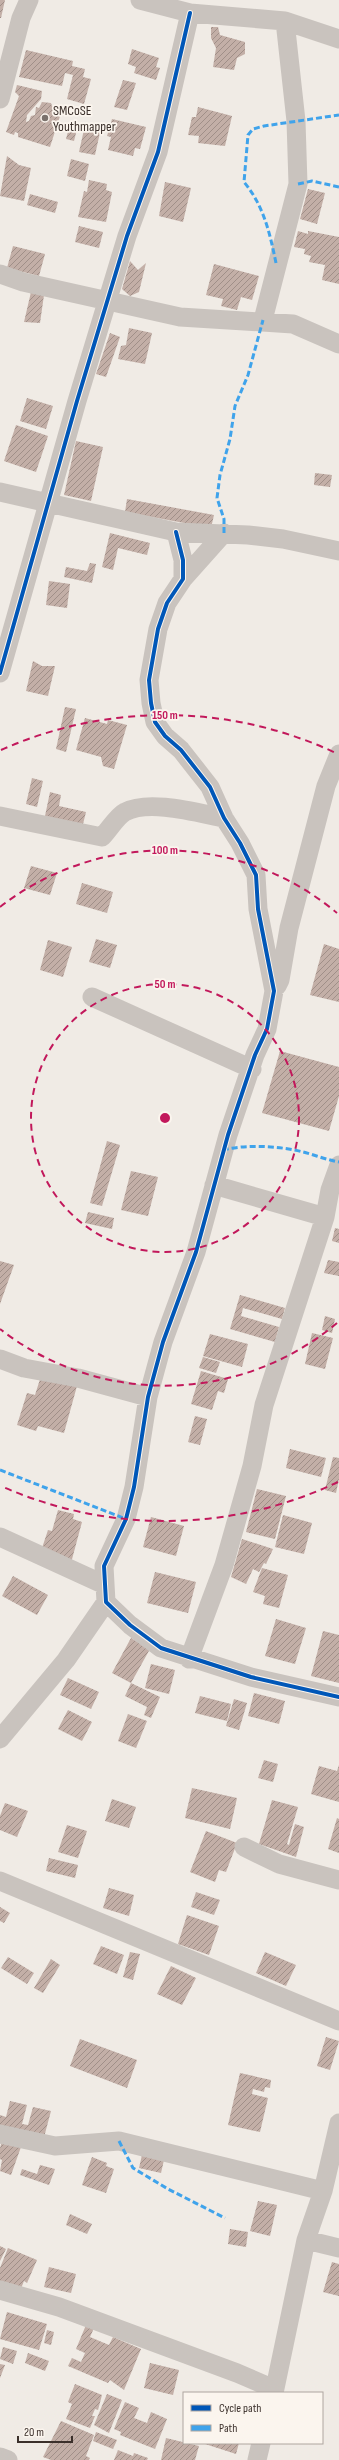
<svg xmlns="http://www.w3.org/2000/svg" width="339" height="2460" viewBox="0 0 339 2460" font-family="'Sofia Sans Condensed',sans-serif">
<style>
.building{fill:url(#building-hatch)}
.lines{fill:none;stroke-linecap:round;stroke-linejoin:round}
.street{stroke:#c9c3be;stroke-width:19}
.quiet{stroke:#3fa3eb;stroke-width:3;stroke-dasharray:6 3;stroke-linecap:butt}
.cycleway-casing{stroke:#fbf5ee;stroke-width:6}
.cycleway{stroke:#0057b8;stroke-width:4}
.ring{fill:none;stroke:#c2185b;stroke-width:2;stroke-dasharray:7 5}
.poi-dot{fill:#7a716c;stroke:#fbf5ee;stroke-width:1.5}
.labels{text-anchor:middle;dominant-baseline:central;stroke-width:3.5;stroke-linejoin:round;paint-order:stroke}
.poi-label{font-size:14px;fill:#3b302b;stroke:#fbf5ee;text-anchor:start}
.centre{fill:#c2185b;stroke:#fbf5ee;stroke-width:2}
.ring-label{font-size:12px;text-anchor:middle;font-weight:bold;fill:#c2185b;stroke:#fbf5ee;stroke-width:3.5;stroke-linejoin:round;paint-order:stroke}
</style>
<defs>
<pattern id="building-hatch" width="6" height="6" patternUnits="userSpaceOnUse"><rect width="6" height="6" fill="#c3afa7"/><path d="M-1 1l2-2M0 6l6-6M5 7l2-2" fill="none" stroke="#a08f88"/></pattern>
</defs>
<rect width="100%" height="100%" fill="#f0ebe5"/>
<!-- building -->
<path class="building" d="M0,0H5L1,18H0Z
M211,27H218L220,35L245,42V54L237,58L234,70L213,67L216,48L211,38Z
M132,49L159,58L156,67L160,68L156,80L134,73L136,67L128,64Z
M26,50L73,61L72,66L85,69L83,77L91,79L84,104L67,99L73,75L65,73L62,86L19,77Z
M123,80L136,83L127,110L114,107Z
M17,85L42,91L41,99L27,115L26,122L29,121L31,116L35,115L36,107L39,108L42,102L51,103L52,106L62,110L50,147L18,137V133L15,132L14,135L6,132L19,96L15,92Z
M198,107L232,116L225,146L198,143L199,136L188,135L192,117H196Z
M112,119L146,127L140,149L135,148L133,156L108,150L111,137L107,136Z
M70,124L78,125L74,141L66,139Z
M85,125L101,128L95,155L79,152Z
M7,156L19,165L31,168L24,201L0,196Z
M71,159L89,164L85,181L67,176Z
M89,180L107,184L106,190L112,192L106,222L78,217L84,191L87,192Z
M165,182L191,188L183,222L159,216Z
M308,189L325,193L317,224L300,219Z
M30,194L58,202L55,213L27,205Z
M79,226L103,232L99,248L75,242Z
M298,231L308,234V231L339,237V284L322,280L325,265L309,262L311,256L304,254L305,249L294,247Z
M13,246L45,254L39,276L7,268Z
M130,261L138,270L146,263L139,292L130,296L122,289Z
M214,264L259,276L252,300L241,297L237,310L221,306L223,299L206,295Z
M31,292L44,295L40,323L24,322Z
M129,328L152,333L145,364L118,359L121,346L126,345Z
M110,333L120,337L106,377L96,374Z
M27,398L53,406L46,429L20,421Z
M16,425L48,436L36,472L4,461Z
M76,441L103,447L91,501L64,495Z
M315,473L332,475L330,487L314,485Z
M127,499L214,515L211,528L125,512Z
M110,533L150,543L147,555L118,548L113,570L102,567Z
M90,563L96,564L92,583L64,577L66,567L87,571Z
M49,581L70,584L67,608L46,605Z
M33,661L42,666H55L48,696L26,691Z
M65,707L76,709L66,752L56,749Z
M85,718L107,724L108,720L127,725L114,769L103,766L101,757L76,750Z
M32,778L43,781L37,807L26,804Z
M50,792L61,795L59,806L86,812L83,824L45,816Z
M31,866L57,873L50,895L24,888Z
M82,883L113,892L107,913L76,904Z
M96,939L117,945L110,968L89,962Z
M48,940L72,947L63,977L40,970Z
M324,944L339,949V1002L310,995Z
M280,1051L339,1067V1096L329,1131L262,1113Z
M107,1141L120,1145L102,1206L90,1203Z
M131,1171L158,1177L148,1216L121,1210Z
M88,1212L114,1218L112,1229L85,1223Z
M335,1228L339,1229V1243L332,1241Z
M328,1260L339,1262V1276L324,1273Z
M0,1261L14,1265L0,1304Z
M240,1295L285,1308L282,1319L243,1308L241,1316L279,1327L275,1342L230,1329Z
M325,1316L335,1319L332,1333L322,1330Z
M312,1333L333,1338L325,1369L305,1364Z
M210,1334L248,1344L242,1367L203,1356Z
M203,1357L220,1362L216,1373L199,1368Z
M201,1371L228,1379L224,1393L218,1391L212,1410L191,1404Z
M41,1376L77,1386L64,1433L38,1426L36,1431L17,1425L27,1393L35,1395Z
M195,1416L207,1419L200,1445L188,1442Z
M290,1449L326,1458L321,1477L286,1468Z
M333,1457L339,1458V1479L336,1493L325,1490Z
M257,1489L286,1496L275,1539L246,1532Z
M58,1510L74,1514L73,1519L82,1522L71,1563L40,1554L48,1530L52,1531Z
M283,1515L312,1523L304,1554L275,1547Z
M151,1517L184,1526L176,1556L143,1547Z
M242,1539L273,1549L266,1564L264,1563L259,1572L253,1569L246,1584L231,1577Z
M262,1568L288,1575L279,1608L263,1604L265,1596L253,1592Z
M155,1572L196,1582L188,1613L147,1603Z
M13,1576L48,1595L37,1615L2,1596Z
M276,1619L306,1628L295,1664L265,1656Z
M323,1631L339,1635V1683L311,1676Z
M131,1638L150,1649L131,1683L112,1673Z
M151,1664L175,1670L169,1694L145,1688Z
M68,1678L99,1692L91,1709L60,1695Z
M131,1683L160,1697L151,1718L144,1715L147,1707L125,1696Z
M254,1693L285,1701L279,1724L248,1716Z
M200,1696L231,1704L227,1721L195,1713Z
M234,1699L247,1703L239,1730L226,1726Z
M68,1710L92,1722L82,1741L58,1729Z
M128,1714L147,1721L136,1748L118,1741Z
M264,1760L278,1764L273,1782L258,1778Z
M339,1765V1802L311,1794L319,1766L337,1771Z
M192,1788L237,1798L230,1829L185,1818Z
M112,1799L136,1807L129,1828L105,1821Z
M272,1800L298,1807L287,1844L289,1845L295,1824L304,1827L296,1857L259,1844Z
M5,1803L28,1811L17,1837L0,1830V1816Z
M337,1818L339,1819V1853L328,1849Z
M67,1825L87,1831L78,1858L58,1852Z
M206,1831L237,1843L226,1872L219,1870L215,1882L190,1872Z
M49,1858L78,1865L75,1878L46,1871Z
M109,1888L134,1895L129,1916L103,1908Z
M196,1892L220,1900L214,1915L191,1907Z
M0,1907L10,1913L4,1923L0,1921Z
M187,1915L219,1926L209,1955L178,1944Z
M101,1946L124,1955L117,1974L93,1964Z
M130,1952L140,1954L133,1980L123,1977Z
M265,1952L296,1965L286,1986L256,1973Z
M8,1957L34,1973L27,1984L1,1968Z
M51,1959L60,1965L43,1993L34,1988Z
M171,1966L196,1978L182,2005L157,1994Z
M326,2037L339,2041L330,2070L317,2066Z
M80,2039L137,2060L127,2088L70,2066Z
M240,2073L271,2080L270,2088L265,2087L264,2092L253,2089L252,2094L268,2098L260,2132L228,2125Z
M10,2101L27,2105L22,2124L28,2125L33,2107L51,2111L43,2141L0,2130V2115L6,2117Z
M2,2141L21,2147L11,2175L0,2171L2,2160L0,2159V2148Z
M142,2155L164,2160L161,2173L139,2168Z
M92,2157L107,2163L106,2166L114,2169L106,2193L82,2185Z
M40,2165L55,2169L49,2185L20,2175L22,2169L37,2174Z
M258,2201L277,2205L270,2236L250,2231Z
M70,2214L92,2224L87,2234L66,2225Z
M230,2229L248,2232L246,2247L228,2244Z
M0,2246L6,2249L0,2261Z
M8,2248L37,2260L27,2283L24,2281L20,2291L0,2283V2268Z
M332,2262L339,2264V2296L323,2292Z
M49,2267L76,2274L71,2293L44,2287Z
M7,2312L47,2324L39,2350L0,2339Z
M86,2325L94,2328L90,2337L109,2345L113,2337L141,2349L124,2390L110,2380L108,2383L68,2366L72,2358L81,2362L85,2353L76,2349Z
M47,2330L54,2332L51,2345L44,2343Z
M3,2347L17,2351L13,2364L0,2359Z
M28,2353L49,2361L45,2371L25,2363Z
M150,2363L179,2370L173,2395L144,2388Z
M0,2364L5,2365L0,2378Z
M75,2384L102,2395L98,2410L95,2409L92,2416H95L90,2428L66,2419L72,2404L68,2402Z
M107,2394L122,2400L109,2433L94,2425Z
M125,2402L139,2408L134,2418L147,2423L151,2412L167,2419L155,2449L120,2435L121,2432L114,2429Z
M61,2421L94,2435L86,2456L90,2458L89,2460H51L43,2457Z
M96,2432L117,2440L113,2449L93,2441Z
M166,2438L199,2446L195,2460H161Z
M202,2443H239L236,2454Z
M118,2450L133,2456L134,2453L148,2458L147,2460H114Z"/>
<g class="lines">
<!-- street -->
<path class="street" d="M140,0L190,13L285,21L339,39
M0,99L21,18L29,0
M0,274L23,282L180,317L293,324L339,344
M263,320L298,184L296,121L285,21
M0,492L176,532L248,535L283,539L339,551
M176,532L183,560V579L167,603L158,629L149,680L151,703L155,722L165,736L181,750L210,787L224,818L240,843L256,875L258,909L274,991L267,1029L255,1055L228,1135L196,1252L163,1342L148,1397L134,1487L126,1519L104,1566L106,1602L130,1625L161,1648L251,1677L339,1697
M183,579L224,533
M0,673L77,401L127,236L158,152L190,13
M0,816L102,837C109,830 117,816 125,812C149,799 198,813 224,818
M277,986L280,980L289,928L326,786L339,754
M92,997L252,1069
M214,1185L325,1217
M0,1359L24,1368L78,1378L148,1397
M0,1537L105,1585
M189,1659L224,1565L252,1466L264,1405L325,1217L330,1190L339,1165
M0,1739L66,1660L106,1602
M244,1847L279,1864L339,1880
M0,1881L339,2021
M0,2134L55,2146L119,2141L323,2191
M306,2240L339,2248
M0,2290L59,2307L237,2373L274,2389
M274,2393L306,2240L323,2191L339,2123
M0,2457L8,2460
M257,2460L261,2443"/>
<!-- quiet -->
<path class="quiet" d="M298,184L312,181L339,187
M276,263C270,234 264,206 244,182L248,135L253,129L264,126L339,115
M224,533V519L217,498L220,475L230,439L235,406L248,375L263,320
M223,1150C247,1144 280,1146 303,1152C315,1155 327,1160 339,1162
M0,1470L126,1519
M119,2141L133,2168L168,2189L225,2218"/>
<!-- cycleway casing -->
<g class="cycleway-casing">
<path id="cycleway" d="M176,532L183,560V579L167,603L158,629L149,680L151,703L155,722L165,736L181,750L210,787L224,818L240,843L256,875L258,909L274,991L267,1029L255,1055L228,1135L196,1252L163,1342L148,1397L134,1487L126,1519L104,1566L106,1602L130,1625L161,1648L251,1677L339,1697
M0,673L77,401L127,236L158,152L190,13"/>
</g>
<!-- cycleway -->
<use href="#cycleway" class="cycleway"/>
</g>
<!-- distance rings -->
<g class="ring">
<circle cx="165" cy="1118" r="134"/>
<path d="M337 1323A268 268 0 0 1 0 1329M0 907A268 268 0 0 1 337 913"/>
<path d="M338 1482A403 403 0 0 1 1 1486M1 750A403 403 0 0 1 338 754"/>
</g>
<!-- markers -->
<circle class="poi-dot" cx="45" cy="118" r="4"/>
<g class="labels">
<!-- poi labels -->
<g class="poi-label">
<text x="53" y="110">SMCoSE<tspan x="53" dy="16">Youthmapper</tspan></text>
</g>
</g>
<circle cx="165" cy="1118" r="6" class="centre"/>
<g class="ring-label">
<text x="165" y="719">150 m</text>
<text x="165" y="854">100 m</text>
<text x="165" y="988">50 m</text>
</g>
<!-- legend -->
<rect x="183" y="2392" width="140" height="52" fill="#fbf5ee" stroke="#aea6a0"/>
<rect x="191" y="2405" width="20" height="6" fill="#0057b8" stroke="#aea6a0"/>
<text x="219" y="2412" font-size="12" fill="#3b302b">Cycle path</text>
<rect x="191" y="2425" width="20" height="6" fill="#3fa3eb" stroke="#aea6a0"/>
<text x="219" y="2432" font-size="12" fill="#3b302b">Path</text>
<!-- scale -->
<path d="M18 2436v6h54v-6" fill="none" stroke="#3b302b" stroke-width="2"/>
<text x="24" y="2436" font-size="12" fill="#3b302b" stroke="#fbf5ee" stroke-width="3" paint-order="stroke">20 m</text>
</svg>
